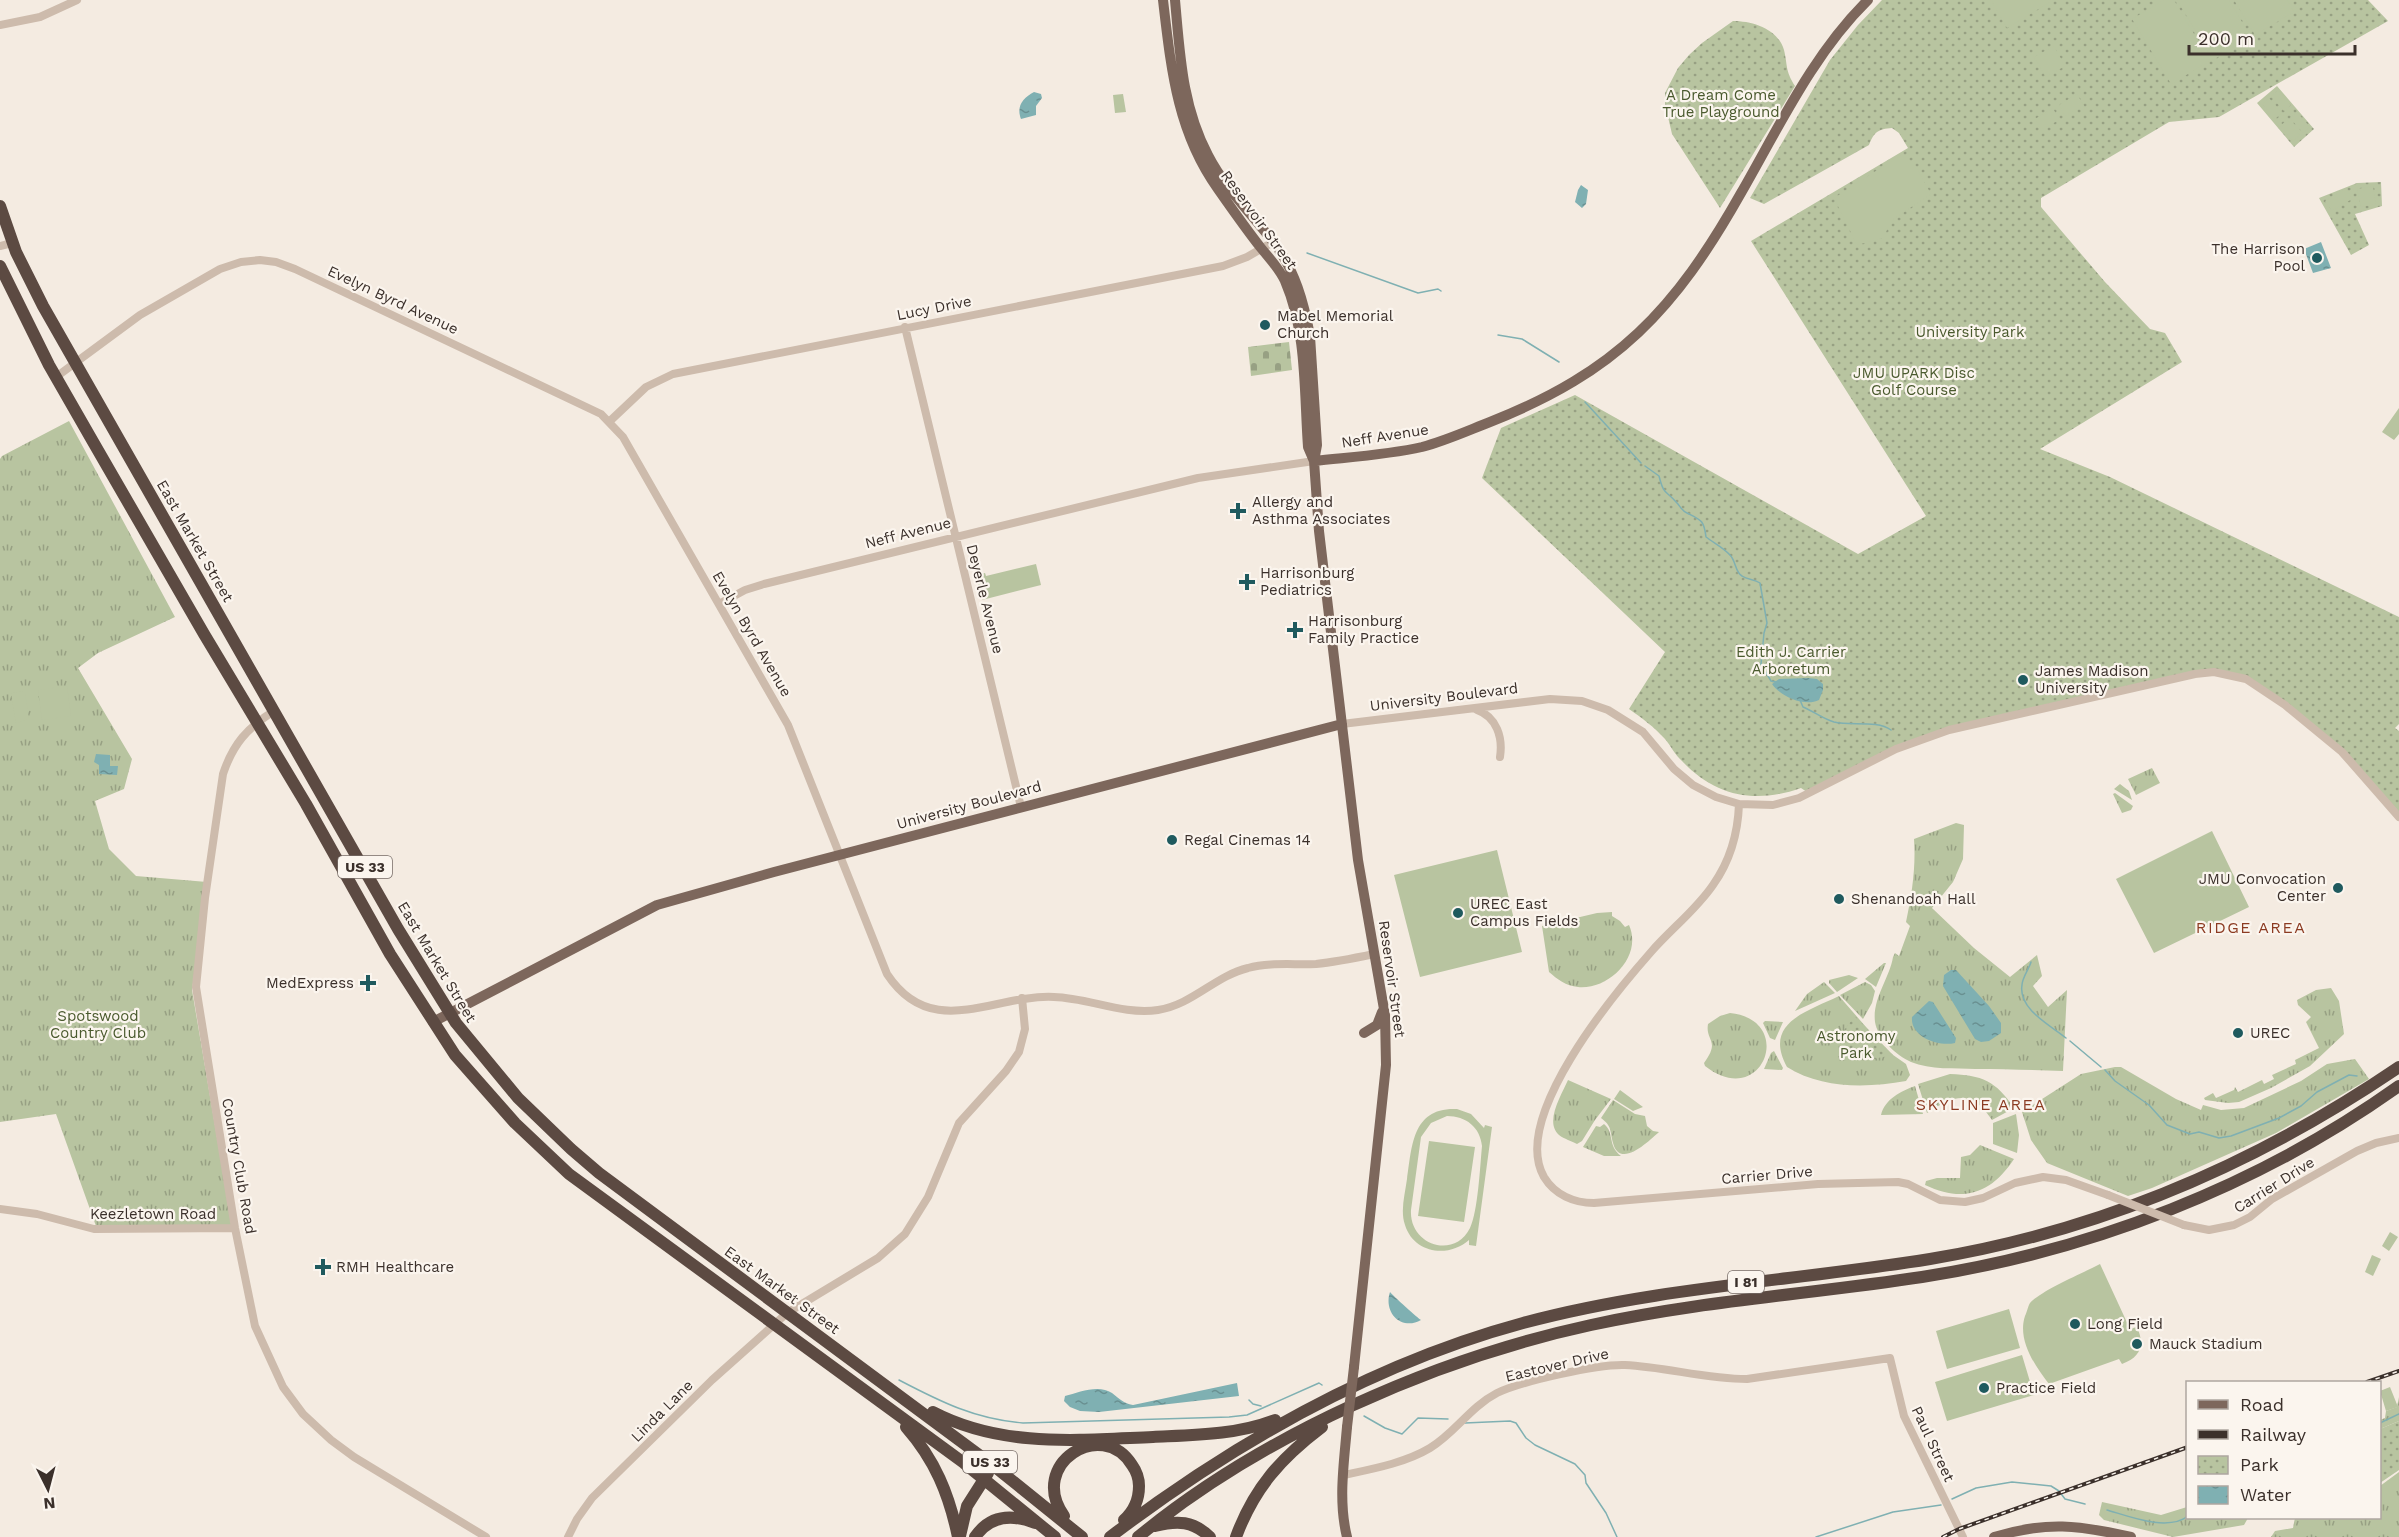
<svg xmlns="http://www.w3.org/2000/svg" width="2399" height="1537" viewBox="0 0 2399 1537" font-family="'Work Sans',sans-serif">
<style>
.grass{fill:url(#grass-tufts)}
.cemetery{fill:url(#cemetery-stones)}
.park{fill:url(#park-dots)}
.pitch{fill:#b8c4a0;fill-rule:evenodd}
.water{fill:url(#water-ripples)}
.lines{fill:none;stroke-linecap:round;stroke-linejoin:round}
.stream{stroke:#7fb0b2;stroke-width:1.5}
.minor{stroke:#cdbbac;stroke-width:8}
.major{stroke:#7d675c;stroke-width:10}
.highway{stroke:#5c4a42;stroke-width:12}
.rail-casing{stroke:#3b302b;stroke-width:4}
.rail{stroke:#fbf5ee;stroke-width:1.5;stroke-dasharray:4.5;stroke-linecap:butt}
.minor-bridge{stroke:#cdbbac;stroke-width:8}
.major-bridge{stroke:#7d675c;stroke-width:10}
.poi-dot{fill:#1f5a5e;stroke:#fbf5ee;stroke-width:2}
.labels{text-anchor:middle;dominant-baseline:central;stroke-width:4.5;stroke-linejoin:round;paint-order:stroke}
.shield{fill:#fbf5ee;stroke:#756b66;stroke-width:1.5}
.shield-label{font-size:14px;font-weight:bold;fill:#3b302b}
.park-label{font-size:15px;fill:#4a5a2e;stroke:#fbf5ee}
.street-label{font-size:15px;fill:#3b302b;stroke:#fbf5ee}
.poi-label{font-size:15px;fill:#3b302b;stroke:#fbf5ee;text-anchor:start}
.neighbourhood-label{font-size:16px;letter-spacing:1.5px;fill:#8c3b22;stroke:#fbf5ee}
</style>
<defs>
<pattern id="grass-tufts" width="24" height="20" patternUnits="userSpaceOnUse" patternTransform="scale(1.5)"><rect width="24" height="20" fill="#b8c4a0"/><path d="M3 7l-1-3M5 7V3M7 7l1-3M15 17l-1-3M17 17v-4M19 17l1-3" fill="none" stroke="#97a083"/></pattern>
<pattern id="cemetery-stones" width="16" height="16" patternUnits="userSpaceOnUse" patternTransform="scale(1.5)"><rect width="16" height="16" fill="#b8c4a0"/><path d="M2 7V4a2 2 0 0 1 4 0v3zM10 15v-3a2 2 0 0 1 4 0v3z" fill="#97a083"/></pattern>
<pattern id="park-dots" width="8" height="8" patternUnits="userSpaceOnUse" patternTransform="scale(1.5)"><rect width="8" height="8" fill="#b8c4a0"/><path d="M2 2h.1M6 6h.1" fill="none" stroke="#97a083" stroke-width="1.8" stroke-linecap="round"/></pattern>
<pattern id="water-ripples" width="26" height="14" patternUnits="userSpaceOnUse" patternTransform="scale(1.5)"><rect width="26" height="14" fill="#7fb0b2"/><path d="M2 4q2-2 4 0t4 0M15 11q2-2 4 0t4 0" fill="none" stroke="#699091"/></pattern>
</defs>
<rect width="100%" height="100%" fill="#f4ebe1"/>
<!-- grass -->
<path class="grass" d="M69,421L175,617L98,653L78,668L132,759L124,789L95,801L109,849L136,876L207,882L192,990L232,1226H96L56,1114L0,1122V459L2,456Z
M2152,768L2160,783L2136,795L2128,779Z
M2120,784L2129,791L2132,800L2114,789Z
M2115,793L2133,806L2131,810L2122,813L2113,794Z
M1956,823L1964,825L1963,859L1953,882L1932,908L1974,948L2010,977L2037,955L2042,976L2033,986L2048,1007L2067,990L2063,1071C2034,1070 2004,1069 1975,1069C1956,1068 1930,1070 1911,1062C1896,1055 1878,1039 1875,1022C1872,999 1890,977 1893,957L1895,953L1899,956L1910,926L1906,922C1912,894 1916,867 1914,839Z
M1612,912V916L1620,921L1625,927L1629,925C1643,956 1609,990 1578,987C1566,986 1557,979 1549,972L1542,926L1597,913Z
M1884,963H1886L1876,987L1865,979Z
M1849,975L1858,978L1837,992L1829,983V980Z
M1824,982L1835,993L1795,1011L1807,994Z
M1865,982L1871,985L1875,991L1872,1003L1863,1019L1840,995Z
M2331,988L2339,1001L2344,1034L2310,1066L2271,1088L2239,1102L2228,1103L2205,1100L2204,1098L2213,1093L2216,1098L2234,1090L2235,1087L2238,1092L2262,1080L2264,1084L2274,1079L2272,1075L2296,1064L2295,1060L2319,1048L2306,1022L2311,1017L2298,1005L2297,1000L2316,990Z
M1839,996L1886,1050L1906,1064L1910,1075L1906,1081C1867,1088 1822,1089 1787,1067C1763,1023 1806,1012 1839,996Z
M1730,1013C1797,1020 1762,1111 1705,1066L1704,1063C1721,1040 1705,1041 1708,1024L1720,1016Z
M1765,1021L1783,1022L1775,1040L1770,1038L1763,1023Z
M1774,1051L1783,1068L1782,1070L1764,1069L1771,1053Z
M2355,1059L2369,1079L2276,1133L2152,1188L2128,1196L2047,1163L2031,1140L2022,1112L2081,1074L2115,1067H2121L2176,1099L2201,1110L2203,1105L2221,1110L2244,1108L2301,1081L2327,1064Z
M1950,1074C1982,1075 1996,1081 2014,1108L1992,1120C1971,1089 1955,1095 1927,1113L1918,1084Z
M1568,1080L1611,1099L1595,1120L1582,1141L1577,1144C1572,1141 1564,1139 1559,1135C1544,1122 1562,1094 1568,1080Z
M1915,1086L1923,1114L1881,1115C1885,1099 1901,1091 1915,1086Z
M1620,1090L1643,1107L1633,1111L1614,1099Z
M1613,1100L1635,1114L1645,1116L1647,1126L1653,1131L1659,1132C1650,1140 1620,1170 1613,1143C1610,1131 1612,1126 1601,1118Z
M2016,1114L2019,1135L2017,1153L1993,1144V1123Z
M1604,1124C1615,1133 1607,1145 1621,1156H1604L1583,1147L1596,1126L1600,1127Z
M1980,1145L2014,1159C1991,1194 1963,1203 1925,1185L1926,1181L1937,1178H1960L1961,1157L1970,1155Z
M2399,1397V1421L2380,1429V1420L2385,1418L2386,1411L2397,1407Z
M2399,1472V1537H2271L2275,1531L2293,1528L2295,1518H2380V1486Z
M2102,1502L2161,1515L2187,1507L2188,1518H2248L2244,1525L2173,1537L2104,1520L2099,1515Z"/>
<!-- cemetery -->
<path class="cemetery" d="M1289,342L1292,370L1251,376L1248,347Z"/>
<!-- park -->
<path class="park" d="M1882,0H2368L2388,21L2219,117L2169,122L2041,198V207L2105,282L2150,329L2165,333L2182,362L2040,449L2110,477L2399,617V724L2395,728L2399,731V817L2342,752L2246,679L2214,672L1949,730L1896,749L1810,794L1801,788C1756,804 1716,797 1682,761C1675,755 1671,746 1665,739C1654,727 1642,718 1629,709L1665,652L1482,478L1501,428L1575,395L1858,554L1926,516L1751,241L1908,148L1899,133L1892,128C1878,129 1874,132 1869,145L1764,204L1750,198L1830,60L1858,25Z
M1733,21C1753,21 1778,29 1784,50C1788,67 1785,70 1795,86L1720,208L1672,134L1665,104V93L1678,68L1689,55L1702,43Z
M2277,86L2314,129L2294,147L2257,103Z
M2381,182L2382,206L2355,214L2369,245L2351,255L2319,198L2357,183Z
M1855,1016L1893,1055L1848,1064L1839,1051L1838,1038Z
M2399,1421V1470L2380,1483V1429Z"/>
<!-- pitch -->
<path class="pitch" d="M1991,0H2049L2050,2L2007,28Z
M2164,0H2174L2210,61L2171,84L2132,19Z
M2177,0H2229L2251,37L2213,60Z
M2234,0H2287L2294,12L2255,35Z
M2054,46L2065,66L2046,77L2034,57Z
M2278,90L2291,105L2284,111L2271,96Z
M1123,94L1126,112L1115,113L1113,95Z
M2077,94L2084,106L2065,116L2059,105Z
M2269,98L2282,113L2275,119L2262,104Z
M2053,108L2059,120L2041,130L2035,119Z
M2297,112L2310,127L2303,133L2290,118Z
M2287,120L2300,135L2293,141L2280,126Z
M1902,154L1917,169L1931,194L1892,220L1883,238L1857,245L1834,198Z
M2373,186L2376,204L2361,207L2357,189Z
M2346,188L2352,199L2332,211L2325,201Z
M2399,408V434L2394,440L2382,432Z
M1036,564L1041,585L982,600L976,575L985,573L986,576Z
M67,686L71,716L42,720L38,690Z
M23,691L25,693L29,719L16,723L11,693Z
M2212,831L2249,907L2154,953L2116,879Z
M1497,850L1522,952L1420,977L1394,875Z
M1457,1109L1471,1114L1484,1128L1485,1125L1492,1127L1476,1246L1469,1245V1240C1449,1258 1414,1254 1405,1225C1400,1211 1405,1194 1407,1179C1412,1146 1412,1107 1457,1109ZM1447,1116C1466,1116 1480,1127 1482,1146C1480,1167 1478,1211 1470,1228C1454,1260 1409,1245 1411,1210L1421,1137L1431,1123Z
M1429,1141L1475,1147L1464,1222L1418,1216Z
M2390,1232L2398,1237L2389,1251L2382,1246Z
M2372,1255L2381,1259L2373,1276L2365,1272Z
M2100,1264L2130,1329L2137,1327C2145,1345 2141,1357 2122,1364L2119,1359L2049,1384C2035,1366 2017,1340 2025,1316C2027,1312 2028,1306 2030,1303C2042,1290 2083,1273 2100,1264Z
M2009,1309L2020,1348L1947,1369L1936,1331Z
M2022,1355L2034,1395L1947,1421L1935,1382Z
M2390,1387L2398,1407L2386,1411L2380,1391Z"/>
<!-- water -->
<path class="water" d="M1034,92L1041,94L1042,98L1036,106V115L1021,119C1016,106 1023,98 1034,92Z
M1581,185L1588,190L1586,204L1582,208L1575,202L1578,190Z
M2321,242L2331,268L2313,273L2304,249Z
M1808,678L1817,679L1823,684V690L1819,700C1805,707 1781,697 1772,684L1779,679Z
M96,754L110,755V766H118L117,775L99,774V765L94,762Z
M1951,970H1956L1989,1006L2001,1023V1033L1989,1041L1981,1042L1975,1039L1943,986L1944,975Z
M1929,1001L1933,1002L1956,1038L1955,1043C1939,1047 1910,1037 1912,1017Z
M1390,1292C1392,1295 1419,1319 1421,1320C1402,1331 1383,1313 1390,1292Z
M1237,1383L1239,1396L1099,1412L1080,1411L1070,1407L1064,1401L1065,1396C1079,1392 1099,1384 1112,1393C1120,1399 1123,1403 1133,1405Z"/>
<g class="lines">
<!-- stream -->
<path class="stream" d="M1307,253L1418,293L1438,289L1441,291
M1498,335L1522,339L1559,362
M1585,402L1641,463
M1645,466L1659,476C1664,496 1666,490 1677,503C1680,506 1682,511 1687,513C1701,520 1704,520 1706,537C1714,543 1724,548 1730,555C1736,561 1735,572 1742,576C1748,580 1754,579 1760,583L1767,623L1764,633L1761,664L1771,681L1776,682
M1800,700L1803,707C1813,711 1823,719 1834,722C1851,726 1877,720 1891,730
M2031,962C2029,969 2022,978 2022,985C2018,1009 2050,1025 2066,1038
M2070,1041L2101,1067
M2105,1070L2115,1081L2149,1105L2167,1125L2190,1134L2199,1132L2219,1138L2231,1136L2279,1118L2301,1106L2317,1092L2349,1075L2357,1076
M899,1380C941,1402 975,1419 1023,1423L1229,1417L1247,1415L1319,1383L1322,1385
M1249,1400L1253,1404L1261,1406
M1364,1416L1385,1428L1402,1434L1418,1418L1448,1419
M1465,1423L1510,1421L1516,1423L1526,1438L1535,1445L1575,1464L1585,1475L1586,1483L1606,1513L1617,1537
M2380,1423L2399,1414
M1952,1499L1976,1488L2012,1482L2051,1486L2059,1491L2065,1499L2085,1504
M2107,1510C2128,1516 2168,1532 2188,1516
M1816,1537L1893,1512L1941,1505"/>
<!-- minor -->
<path class="minor" d="M0,25L40,17L77,0
M0,246L12,243
M905,327L1021,807
M56,377L140,315L220,269L241,262L260,260L276,262L295,269L601,414L623,437L788,725L887,974C932,1042 993,994 1054,997C1089,998 1122,1015 1158,1010C1192,1005 1215,976 1248,968C1269,962 1294,965 1316,964C1336,962 1355,958 1374,954
M610,421L646,387L673,374L1223,266L1247,257L1273,242
M719,604L745,590L764,584L1198,478L1314,461
M1477,710C1497,717 1503,738 1500,757
M274,711C247,728 233,744 223,774L205,898L196,987L235,1228L255,1326L283,1387L303,1414L331,1440L354,1457L486,1537
M1342,724L1550,699L1582,701L1608,710L1643,732L1674,769L1693,785L1716,797L1739,804L1773,805L1799,798L1896,749L1949,730L2195,674L2214,672L2246,679L2285,705L2342,752L2399,817
M1739,804C1738,833 1730,861 1713,885C1696,910 1671,929 1651,952C1614,994 1510,1118 1544,1177C1555,1195 1574,1203 1594,1203L1818,1184L1898,1182L1908,1184L1940,1200L1965,1202L1983,1198L2015,1183L2043,1177L2066,1180L2108,1195
M0,1209L37,1214L94,1229L235,1228
M2184,1225L2209,1230L2234,1225L2250,1217L2272,1199L2357,1151L2376,1143L2399,1138
M1344,1475C1372,1469 1405,1463 1430,1448C1455,1433 1470,1407 1497,1393C1522,1381 1598,1364 1625,1365C1666,1367 1706,1379 1747,1379L1890,1358L1904,1416L1963,1537
M568,1537L577,1519L592,1498L712,1380L787,1313L878,1258L905,1234L928,1197L959,1123L1006,1071L1019,1052L1025,1029L1022,998"/>
<!-- major -->
<path class="major" d="M1163,0C1171,68 1177,132 1218,189C1232,209 1246,229 1261,248C1270,259 1279,268 1285,281C1307,332 1304,392 1308,447L1314,461
M1175,0C1180,54 1182,106 1208,155C1225,188 1251,213 1274,243C1295,270 1304,303 1310,336L1317,445L1314,461L1319,531L1358,860L1385,1015L1386,1065L1354,1367
M1314,461C1350,457 1387,455 1422,447C1445,441 1467,431 1490,422C1617,372 1675,310 1741,193C1779,127 1813,54 1868,0
M433,1022L657,905L774,872L1342,724
M1364,1033L1377,1025L1382,1012
M1347,1537C1338,1501 1344,1463 1347,1427
M1994,1537C2047,1521 2078,1525 2131,1537"/>
<!-- highway -->
<path class="highway" d="M0,206L16,252L43,306L398,929L456,1023L518,1098L571,1149L599,1173L994,1466L1082,1537
M0,266L49,365L92,440L204,634L306,804L390,954L455,1055L515,1123L569,1174L964,1463L1055,1537
M933,1412C1002,1448 1078,1440 1153,1437C1194,1435 1236,1435 1275,1420
M906,1427C935,1460 949,1494 958,1537
M1064,1516C1027,1464 1102,1417 1132,1465C1137,1472 1139,1478 1139,1486C1139,1499 1134,1511 1124,1520
M1155,1526C1178,1520 1193,1521 1210,1537
M960,1536L967,1506L988,1473
M975,1537C990,1515 1012,1514 1035,1523
M1110,1537C1234,1443 1371,1364 1523,1323C1657,1287 1794,1281 1930,1259C2100,1231 2258,1163 2399,1067
M1138,1537C1262,1435 1434,1359 1591,1325C1700,1301 1811,1294 1922,1277C2091,1251 2259,1186 2399,1086
M1236,1537C1254,1488 1281,1458 1322,1427"/>
<!-- rail casing -->
<g class="rail-casing">
<path id="rail" d="M2367,1382L2399,1371
M1943,1537L1959,1529L2188,1447"/>
</g>
<!-- rail -->
<use href="#rail" class="rail"/>
<!-- minor-bridge -->
<path class="minor-bridge" d="M2108,1195L2184,1225"/>
<!-- major-bridge -->
<path class="major-bridge" d="M1347,1427L1354,1367"/>
</g>
<!-- markers -->
<g class="poi-dot">
<circle cx="2317" cy="258" r="6"/>
<circle cx="1265" cy="325" r="6"/>
<path d="M1235 502h6v6h6v6h-6v6h-6v-6h-6v-6h6z"/>
<path d="M1244 573h6v6h6v6h-6v6h-6v-6h-6v-6h6z"/>
<path d="M1292 621h6v6h6v6h-6v6h-6v-6h-6v-6h6z"/>
<circle cx="2023" cy="680" r="6"/>
<circle cx="1172" cy="840" r="6"/>
<circle cx="2338" cy="888" r="6"/>
<circle cx="1839" cy="899" r="6"/>
<circle cx="1458" cy="913" r="6"/>
<path d="M365 974h6v6h6v6h-6v6h-6v-6h-6v-6h6z"/>
<circle cx="2238" cy="1033" r="6"/>
<path d="M320 1258h6v6h6v6h-6v6h-6v-6h-6v-6h6z"/>
<circle cx="2075" cy="1324" r="6"/>
<circle cx="2137" cy="1344" r="6"/>
<circle cx="1984" cy="1388" r="6"/>
</g>
<g class="labels">
<!-- shield labels -->
<g class="shield">
<rect x="338" y="856" width="54" height="22" rx="4.5"/>
<rect x="1728" y="1271" width="36" height="22" rx="4.5"/>
<rect x="963" y="1451" width="54" height="22" rx="4.5"/>
</g>
<g class="shield-label">
<text x="365" y="867">US 33</text>
<text x="1746" y="1282">I 81</text>
<text x="990" y="1462">US 33</text>
</g>
<!-- park labels -->
<g class="park-label">
<text x="1721" y="95">A Dream Come<tspan x="1721" dy="17">True Playground</tspan></text>
<text x="1970" y="332">University Park</text>
<text x="1914" y="373">JMU UPARK Disc<tspan x="1914" dy="17">Golf Course</tspan></text>
<text x="1791" y="652">Edith J. Carrier<tspan x="1791" dy="17">Arboretum</tspan></text>
<text x="98" y="1016">Spotswood<tspan x="98" dy="17">Country Club</tspan></text>
<text x="1856" y="1036">Astronomy<tspan x="1856" dy="17">Park</tspan></text>
</g>
<!-- street labels -->
<g class="street-label">
<text transform="translate(1259 220) rotate(54)">Reservoir Street</text>
<text transform="translate(393 300) rotate(25)">Evelyn Byrd Avenue</text>
<text transform="translate(934 308) rotate(-11)">Lucy Drive</text>
<text transform="translate(1385 436) rotate(-9)">Neff Avenue</text>
<text transform="translate(908 533) rotate(-14)">Neff Avenue</text>
<text transform="translate(195 541) rotate(60)">East Market Street</text>
<text transform="translate(985 599) rotate(76)">Deyerle Avenue</text>
<text transform="translate(752 634) rotate(60)">Evelyn Byrd Avenue</text>
<text transform="translate(1444 697) rotate(-7)">University Boulevard</text>
<text transform="translate(969 805) rotate(-15)">University Boulevard</text>
<text transform="translate(437 962) rotate(59)">East Market Street</text>
<text transform="translate(1392 979) rotate(82)">Reservoir Street</text>
<text transform="translate(239 1166) rotate(80)">Country Club Road</text>
<text transform="translate(1767 1175) rotate(-5)">Carrier Drive</text>
<text transform="translate(2274 1185) rotate(-32)">Carrier Drive</text>
<text x="153" y="1214">Keezletown Road</text>
<text transform="translate(782 1290) rotate(36)">East Market Street</text>
<text transform="translate(1557 1365) rotate(-13)">Eastover Drive</text>
<text transform="translate(662 1411) rotate(-45)">Linda Lane</text>
<text transform="translate(1933 1444) rotate(65)">Paul Street</text>
</g>
<!-- poi labels -->
<g class="poi-label">
<text x="2305" y="249" text-anchor="end">The Harrison<tspan x="2305" dy="17">Pool</tspan></text>
<text x="1277" y="316">Mabel Memorial<tspan x="1277" dy="17">Church</tspan></text>
<text x="1252" y="502">Allergy and<tspan x="1252" dy="17">Asthma Associates</tspan></text>
<text x="1260" y="573">Harrisonburg<tspan x="1260" dy="17">Pediatrics</tspan></text>
<text x="1308" y="621">Harrisonburg<tspan x="1308" dy="17">Family Practice</tspan></text>
<text x="2035" y="671">James Madison<tspan x="2035" dy="17">University</tspan></text>
<text x="1184" y="840">Regal Cinemas 14</text>
<text x="2326" y="879" text-anchor="end">JMU Convocation<tspan x="2326" dy="17">Center</tspan></text>
<text x="1851" y="899">Shenandoah Hall</text>
<text x="1470" y="904">UREC East<tspan x="1470" dy="17">Campus Fields</tspan></text>
<text x="354" y="983" text-anchor="end">MedExpress</text>
<text x="2250" y="1033">UREC</text>
<text x="336" y="1267">RMH Healthcare</text>
<text x="2087" y="1324">Long Field</text>
<text x="2149" y="1344">Mauck Stadium</text>
<text x="1996" y="1388">Practice Field</text>
</g>
<!-- neighbourhood labels -->
<g class="neighbourhood-label">
<text x="2251" y="927">RIDGE AREA</text>
<text x="1981" y="1104">SKYLINE AREA</text>
</g>
</g>
<!-- legend -->
<rect x="2186" y="1381" width="195" height="138" fill="#fbf5ee" stroke="#aea6a0" stroke-width="1.5"/>
<rect x="2198" y="1400" width="30" height="9" fill="#7d675c" stroke="#aea6a0" stroke-width="1.5"/>
<text x="2240" y="1411" font-size="18" fill="#3b302b">Road</text>
<rect x="2198" y="1430" width="30" height="9" fill="#3b302b" stroke="#aea6a0" stroke-width="1.5"/>
<text x="2240" y="1441" font-size="18" fill="#3b302b">Railway</text>
<rect x="2198" y="1456" width="30" height="18" fill="url(#park-dots)" stroke="#aea6a0" stroke-width="1.5"/>
<text x="2240" y="1471" font-size="18" fill="#3b302b">Park</text>
<rect x="2198" y="1486" width="30" height="18" fill="url(#water-ripples)" stroke="#aea6a0" stroke-width="1.5"/>
<text x="2240" y="1501" font-size="18" fill="#3b302b">Water</text>
<!-- north arrow -->
<g transform="translate(48 1489) rotate(174)" stroke="#fbf5ee" stroke-width="4.5" paint-order="stroke">
<path d="M0-4.5L10 22L0 15L-10 22Z" fill="#3b302b"/>
<text y="-9" font-size="16" font-weight="bold" text-anchor="middle" fill="#3b302b">N</text>
</g>
<!-- scale -->
<path d="M2189 45v9h166v-9" fill="none" stroke="#3b302b" stroke-width="3"/>
<text x="2198" y="45" font-size="18" fill="#3b302b" stroke="#fbf5ee" stroke-width="4.5" paint-order="stroke">200 m</text>
</svg>
